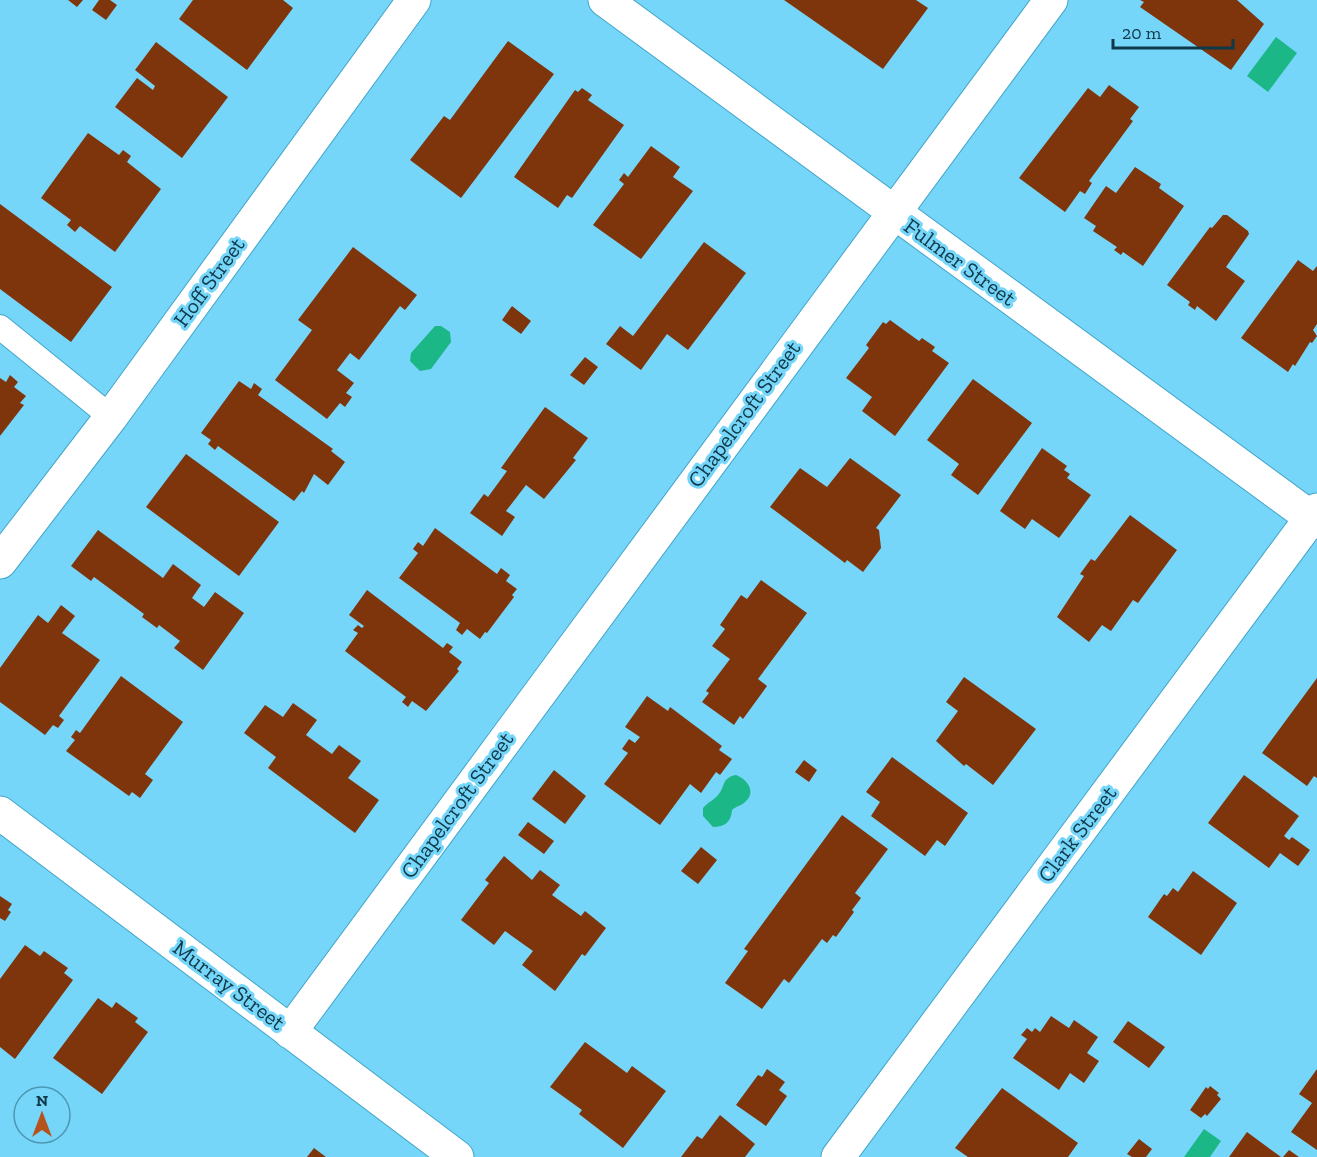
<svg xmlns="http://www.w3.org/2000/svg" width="1317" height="1157" viewBox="0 0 1317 1157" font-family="'Zilla Slab',serif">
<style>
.water{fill:#1cb786}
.building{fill:#7e350c}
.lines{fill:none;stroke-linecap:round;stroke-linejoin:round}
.service-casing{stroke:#43a5c8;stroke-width:26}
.minor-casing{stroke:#43a5c8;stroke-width:35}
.service{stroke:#fff;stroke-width:24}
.minor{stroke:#fff;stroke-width:33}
.labels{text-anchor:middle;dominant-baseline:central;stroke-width:6;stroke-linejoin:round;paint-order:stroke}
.street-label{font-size:22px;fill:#0f3948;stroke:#76d6fa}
</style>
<rect width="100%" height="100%" fill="#76d6fa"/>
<!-- water -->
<path class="water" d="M1276,37L1297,53L1268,92L1247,76Z
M435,326H441L450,332L451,342L431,369L420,371L410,361L411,353Z
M736,775C747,779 757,792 745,802C741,806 736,806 732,810C731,822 725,827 713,827L703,816V808C708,802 714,800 718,795C726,786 721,778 736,775Z
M1204,1129L1221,1141L1210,1157H1184Z"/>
<!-- building -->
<path class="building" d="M68,0H83L77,7Z
M99,0H110L117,5L106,20L92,10Z
M193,0H283L293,8L247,70L179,19Z
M784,0H916L928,8L883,69Z
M1140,0H1237L1264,24L1231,70L1140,7L1144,2Z
M508,41L554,74L461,198L410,160L444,116L450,120Z
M156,42L228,97L182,158L115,107L137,78L153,90L155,86L135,70Z
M1109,85L1139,107L1130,119L1133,121L1089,181L1092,183L1085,194L1080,191L1065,212L1019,178L1088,88L1100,97Z
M582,88L592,95L588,100L624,125L572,198L567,195L558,208L514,177L575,90L578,92Z
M88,133L119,155L123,150L131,156L127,162L161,189L115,252L80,226L75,232L67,225L71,220L41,198Z
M651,146L680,167L673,177L693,191L641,259L593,225L624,184L619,180L624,173L628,177Z
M1135,167L1161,184L1159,188L1184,206L1143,266L1123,252L1121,255L1114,250L1117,247L1093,231L1096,226L1084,218L1106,186L1116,193Z
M0,204L112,287L71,342L0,289Z
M1223,215H1227L1248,231L1249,234L1226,267L1245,281L1216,321L1197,306L1195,310L1188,305L1190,302L1167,285L1210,227L1212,228Z
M704,242L746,273L688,350L667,334L641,370L606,344L620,326L633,336Z
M353,247L417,295L405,310L400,306L359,360L350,353L337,370L354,383L346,393L352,397L345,407L340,403L327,419L275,380L312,330L298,320Z
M1298,260L1313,271L1317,266V324L1313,330L1317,336L1312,343L1310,342L1295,366L1293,364L1288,372L1241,338Z
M512,306L531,321L521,334L502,320Z
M890,320L919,341L922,338L935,347L932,351L949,363L895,436L862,411L872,397L846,378L869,348L866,345L883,322L886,324Z
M585,357L598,367L584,385L570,375Z
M10,375L18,382L14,387L26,396L20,403L24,405L0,436V378L6,382Z
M973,379L1032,423L978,495L951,475L959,464L927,440Z
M239,381L251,389L254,383L262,389L258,395L333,449L331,451L345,462L328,485L314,474L304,493L302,491L294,501L218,446L215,450L208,444L211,440L201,433Z
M545,407L588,438L573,458L576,460L544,499L526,485L506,511L515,517L502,536L470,513L484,494L488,497L507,471L501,468Z
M1042,448L1067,466L1064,470L1070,474L1067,478L1091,495L1059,538L1032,519L1025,529L1000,511Z
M186,454L279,522L239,576L146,507Z
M850,458L901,495L876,528L879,530L881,548L863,572L847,560L845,563L770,507L800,468L827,487Z
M1130,515L1177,550L1138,603L1133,600L1111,631L1102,625L1089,642L1057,617L1084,576L1080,574L1091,559L1095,561Z
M435,528L497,574L501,568L510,575L506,581L517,589L512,595L514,597L487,633L485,632L480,639L467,629L462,635L456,630L460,623L399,578L418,553L413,549L418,542L423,546Z
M98,530L163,578L173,564L201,585L192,598L204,607L215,592L244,613L203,670L174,648L180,641L159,625L157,628L142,617L144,614L94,577L91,581L71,566Z
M761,580L807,613L758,679L767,686L743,719L740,716L734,725L702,702L709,693L706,691L730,659L712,646L725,629L720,625L741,595L747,599Z
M367,590L443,648L447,643L453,647L449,652L462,662L457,669L459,671L426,711L412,701L408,707L402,702L406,697L345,651L358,633L353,630L358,625L362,628L364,626L349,615Z
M61,605L75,616L62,633L100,660L59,716L64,720L58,728L53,725L45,735L0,702V668L38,615L48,623Z
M121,676L183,722L145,774L153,780L140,798L132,792L129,796L66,751L75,740L71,737L76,730L80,733Z
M964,677L1036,729L993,785L966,764L964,766L936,741L958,711L946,702Z
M1317,678V778L1314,776L1307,786L1262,753Z
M647,696L668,711L670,707L722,746L719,750L732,759L720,775L716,772L701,793L690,784L660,825L604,784L628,753L622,749L629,739L635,743L640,737L625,727Z
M293,703L317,720L306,735L332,754L339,745L361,761L348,778L379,800L355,833L268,768L276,757L244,733L265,705L283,717Z
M892,757L968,813L945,846L937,840L925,856L871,816L880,802L866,792Z
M804,760L817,770L809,782L795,772Z
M554,770L586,796L565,824L532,799Z
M1244,775L1299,816L1284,836L1289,840L1292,837L1310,850L1298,866L1280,853L1269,868L1208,823Z
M842,815L888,849L855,893L861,898L852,910L854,912L836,937L833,935L827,943L822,939L789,983L784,979L762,1009L725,983L748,951L744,949Z
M528,822L554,841L544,854L518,835Z
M701,847L717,860L698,884L681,871Z
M504,856L532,880L540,870L560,885L552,895L581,916L585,911L606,928L585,956L582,954L555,991L522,965L533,951L505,931L494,945L461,920L489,883L485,880Z
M1193,871L1237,903L1201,955L1148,917L1164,894L1167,896L1173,888L1178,892Z
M0,896L12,904L8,910L11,912L5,921L0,918Z
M25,945L40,956L44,951L68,968L64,973L73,980L15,1059L0,1047V979Z
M98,998L112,1008L116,1002L138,1018L135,1022L148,1032L102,1094L53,1058Z
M1051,1016L1069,1028L1074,1020L1098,1037L1087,1053L1099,1061L1084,1083L1070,1073L1059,1090L1013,1058L1027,1039L1021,1035L1027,1028L1032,1032L1035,1028L1040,1032Z
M1128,1021L1165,1047L1149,1068L1113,1042Z
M585,1042L627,1073L632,1066L666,1091L623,1148L579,1114L582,1110L550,1087Z
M767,1069L785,1082L779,1090L787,1096L766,1126L736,1105L758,1075L762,1077Z
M1317,1069V1150L1291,1132L1312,1103L1299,1094Z
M1210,1086L1219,1093L1217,1095L1221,1099L1207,1116L1205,1114L1201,1118L1190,1110L1206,1087L1208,1089Z
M1002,1088L1078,1143L1068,1157H968L955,1148Z
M720,1115L755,1144L745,1157H681L697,1136L702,1139Z
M1247,1132L1281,1157H1229Z
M1139,1139L1152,1149L1146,1157H1132L1127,1154Z
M314,1148L326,1157H307Z
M1289,1150L1299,1157H1283Z"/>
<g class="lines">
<!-- service casing -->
<g class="service-casing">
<path id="service" d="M0,327L111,417"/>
</g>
<!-- minor casing -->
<g class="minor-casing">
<path id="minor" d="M605,0L1317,522
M0,562L111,417L414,0
M0,813L457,1157
M290,1032L1051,0
M838,1157L1317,510"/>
</g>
<!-- service -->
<use href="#service" class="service"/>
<!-- minor -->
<use href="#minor" class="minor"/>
</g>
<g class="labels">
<!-- street labels -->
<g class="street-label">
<text transform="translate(960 262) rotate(36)">Fulmer Street</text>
<text transform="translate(209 282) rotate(-54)">Hoff Street</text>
<text transform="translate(744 414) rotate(-54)">Chapelcroft Street</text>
<text transform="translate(457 805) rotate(-54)">Chapelcroft Street</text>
<text transform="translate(1077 834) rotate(-53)">Clark Street</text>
<text transform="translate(229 985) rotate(37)">Murray Street</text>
</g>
</g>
<!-- north arrow -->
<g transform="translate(42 1115)"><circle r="28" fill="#76d6fa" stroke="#4d97b3" stroke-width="1.5"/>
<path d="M0-4.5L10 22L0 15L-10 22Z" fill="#b6531d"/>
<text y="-9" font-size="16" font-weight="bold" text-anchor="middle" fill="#0f3948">N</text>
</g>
<!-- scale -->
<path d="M1113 39v9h120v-9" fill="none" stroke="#0f3948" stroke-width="3"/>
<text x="1122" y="39" font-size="18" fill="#0f3948" stroke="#76d6fa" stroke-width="4.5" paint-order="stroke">20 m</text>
</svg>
